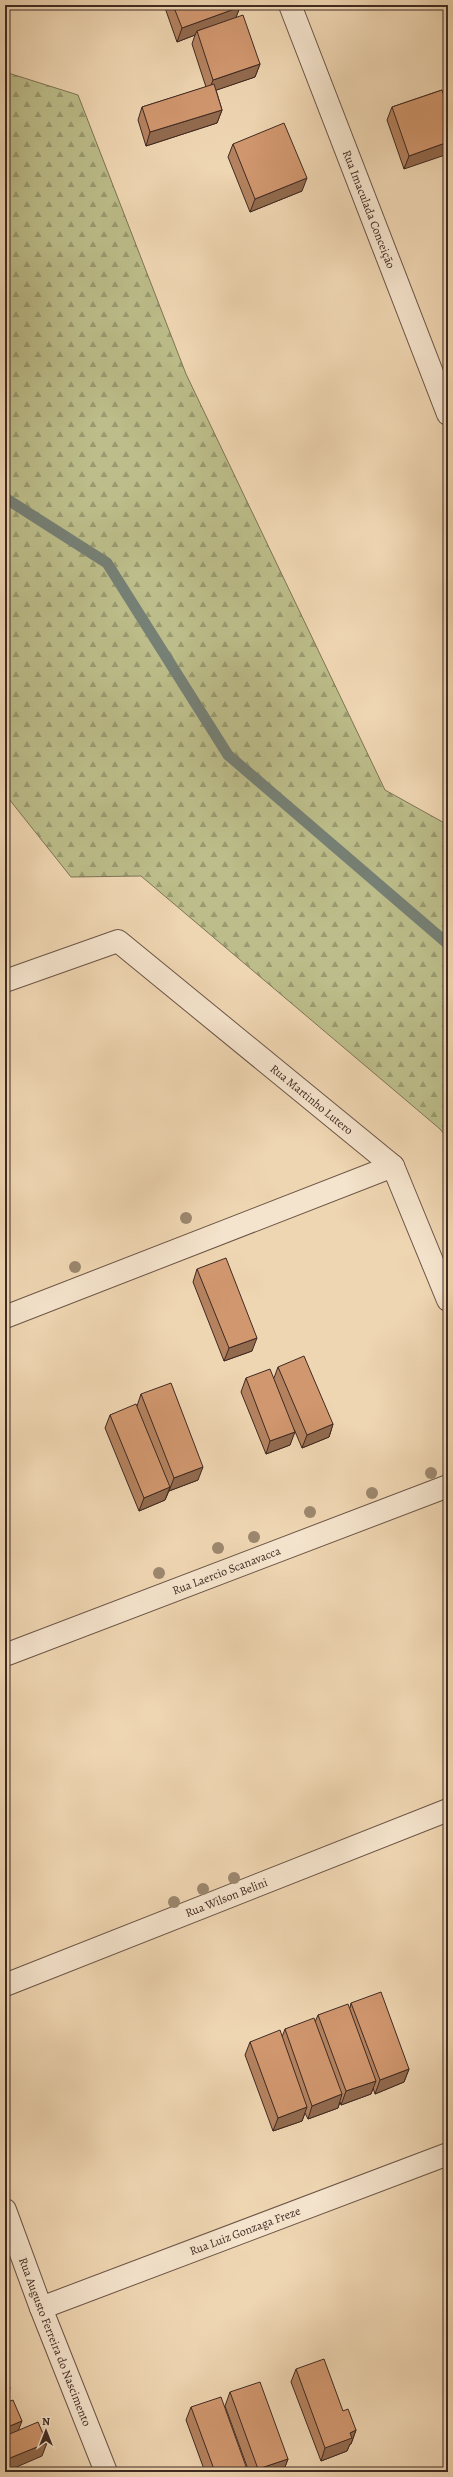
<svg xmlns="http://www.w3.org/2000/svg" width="453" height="2477" viewBox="0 0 453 2477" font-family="Alegreya,serif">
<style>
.forest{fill:url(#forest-firs);stroke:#7e7456}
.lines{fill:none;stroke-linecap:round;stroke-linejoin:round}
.stream{stroke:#768075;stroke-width:11}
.minor-casing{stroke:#6c5546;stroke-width:24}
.minor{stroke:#f5e4cd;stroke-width:22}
.tree{fill:#9c876e}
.wall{fill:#b4825f;stroke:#402a22}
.shaded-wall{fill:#926a4e;stroke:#402a22}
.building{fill:#d1976f;stroke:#402a22}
.labels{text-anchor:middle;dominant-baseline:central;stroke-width:4;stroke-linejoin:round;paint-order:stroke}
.street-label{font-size:12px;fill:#402a22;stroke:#f5e4cd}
</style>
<defs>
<pattern id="forest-firs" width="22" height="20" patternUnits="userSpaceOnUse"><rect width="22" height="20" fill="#bcbd8a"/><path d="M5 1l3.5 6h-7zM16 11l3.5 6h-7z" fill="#9a9a70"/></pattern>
</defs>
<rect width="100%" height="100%" fill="#efd6b2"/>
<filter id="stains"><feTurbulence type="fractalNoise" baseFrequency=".005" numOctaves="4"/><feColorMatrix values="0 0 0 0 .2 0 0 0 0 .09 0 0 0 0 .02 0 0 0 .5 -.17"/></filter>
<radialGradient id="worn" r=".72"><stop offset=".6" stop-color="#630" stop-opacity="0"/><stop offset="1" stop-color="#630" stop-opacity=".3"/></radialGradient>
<!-- forest -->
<path class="forest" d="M5,72L78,95L186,374L385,790L448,825V1139L440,1129L141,876L71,877L5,794Z"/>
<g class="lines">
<!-- stream -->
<path class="stream" d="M5,498L107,563L228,755L448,944"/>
<!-- minor casing -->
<g class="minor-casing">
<g id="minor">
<path id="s1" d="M290,5L448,414"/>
<path id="s2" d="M5,981L118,941L393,1166L448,1300"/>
<path d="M5,1317L393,1166"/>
<path id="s3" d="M5,1655L448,1486"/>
<path id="s4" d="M5,1985L448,1810"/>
<path id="s5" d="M5,2210L41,2308L106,2472"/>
<path id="s6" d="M41,2308L448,2154"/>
</g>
</g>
<!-- minor -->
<use href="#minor" class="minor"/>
</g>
<!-- trees -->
<g class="tree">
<circle cx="186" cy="1218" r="6"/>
<circle cx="75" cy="1267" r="6"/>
<circle cx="431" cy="1473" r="6"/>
<circle cx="372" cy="1493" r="6"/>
<circle cx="310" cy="1512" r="6"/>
<circle cx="254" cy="1537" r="6"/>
<circle cx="218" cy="1548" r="6"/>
<circle cx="159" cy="1573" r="6"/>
<circle cx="234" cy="1878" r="6"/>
<circle cx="203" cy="1889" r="6"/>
<circle cx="174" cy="1902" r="6"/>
</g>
<!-- wall -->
<path class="wall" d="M164,5H239L240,7L236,17L260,64L255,77L216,90L222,110L217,123L146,146L138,120L142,107L206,87L192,44L195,35L177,42Z
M442,90L404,169L387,120L392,107Z
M233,144L302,191L250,212L228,157Z
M197,1269L252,1351L224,1361L193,1282Z
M278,1367L333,1424L329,1437L302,1448L294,1429L290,1445L266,1454L241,1392L246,1378H274Z
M141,1394L198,1480L169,1491L165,1500L139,1511L105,1428L110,1415L137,1406Z
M351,2003L409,2069L404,2082L375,2094L373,2088L371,2094L341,2105L340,2102L338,2108L308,2119L305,2113L302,2121L273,2131L245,2055L250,2042L282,2037L285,2029L315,2022L318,2015L350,2008Z
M296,2369L343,2411L356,2430L351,2444H350L347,2451L321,2461L291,2382Z
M230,2392L288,2459L283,2472H249L225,2406Z
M191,2407L248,2472H205L186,2420Z"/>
<!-- shaded-wall -->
<path class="shaded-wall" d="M240,7L235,20L197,31L195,35L177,42L182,28Z
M260,64L255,77L208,93L213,80Z
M222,110L217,123L146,146L150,132Z
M448,142V154L404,169L409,156Z
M307,178L302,191L250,212L255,199Z
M257,1338L252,1351L224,1361L229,1348Z
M333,1424L329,1437L302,1448L307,1435Z
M295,1432L290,1445L266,1454L270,1441Z
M203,1467L198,1480L169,1491L174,1478Z
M170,1487L165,1500L139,1511L144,1498Z
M409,2069L404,2082L375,2094L380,2080Z
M376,2081L371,2094L341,2105L346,2091Z
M342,2094L338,2108L308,2119L312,2106Z
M307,2107L302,2121L273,2131L278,2118Z
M10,2388L5,2401V2390Z
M22,2421L17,2434L5,2439V2428Z
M356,2430L351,2444H350L347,2451L321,2461L325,2448L350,2433Z
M47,2443L42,2456L5,2472V2460Z
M288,2459L283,2472H257L258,2469Z"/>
<!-- building -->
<path class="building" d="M173,5H239L240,7L182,28Z
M243,15L260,64L213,80L197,31Z
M214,84L222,110L150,132L142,107Z
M442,90L448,108V142L409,156L392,107Z
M284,123L307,178L255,199L233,144Z
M226,1258L257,1338L229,1348L197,1269Z
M304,1356L333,1424L307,1435L278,1367Z
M270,1369L295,1432L270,1441L246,1378Z
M171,1383L203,1467L174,1478L141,1394Z
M136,1404L170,1487L144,1498L110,1415Z
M381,1992L409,2069L380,2080L351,2003Z
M348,2004L376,2081L346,2091L318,2015Z
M314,2018L342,2094L312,2106L285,2029Z
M280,2030L307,2107L278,2118L250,2042Z
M324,2359L343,2411L348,2409L356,2430L350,2433L352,2438L325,2448L296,2369Z
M5,2376L10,2388L5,2390Z
M260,2382L288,2459L258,2469L230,2392Z
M221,2397L248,2472H215L191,2407Z
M13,2400L22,2421L5,2428V2403Z
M38,2422L47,2443L5,2460V2436Z"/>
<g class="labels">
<!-- street labels -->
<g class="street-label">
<text stroke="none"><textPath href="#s1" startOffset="219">Rua Imaculada Conceição</textPath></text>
<text stroke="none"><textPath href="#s2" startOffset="370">Rua Martinho Lutero</textPath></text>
<text stroke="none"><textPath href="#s3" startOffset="237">Rua Laercio Scanavacca</textPath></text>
<text stroke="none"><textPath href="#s4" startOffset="238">Rua Wilson Belini</textPath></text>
<text stroke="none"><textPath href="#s6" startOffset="218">Rua Luiz Gonzaga Freze</textPath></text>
<text stroke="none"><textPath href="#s5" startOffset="141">Rua Augusto Ferreira do Nascimento</textPath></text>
</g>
</g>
<!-- margin -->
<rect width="453" height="2477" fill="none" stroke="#efd6b2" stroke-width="20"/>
<rect x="6" y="6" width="441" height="2465" fill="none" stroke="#402a22" stroke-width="2"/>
<rect x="10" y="10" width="433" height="2457" fill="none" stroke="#402a22"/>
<!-- north arrow -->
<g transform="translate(46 2431)" stroke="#f5e4cd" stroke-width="3" paint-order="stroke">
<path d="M0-3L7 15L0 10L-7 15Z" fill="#402a22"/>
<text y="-6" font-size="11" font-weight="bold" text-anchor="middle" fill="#402a22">N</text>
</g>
<rect width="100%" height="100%" filter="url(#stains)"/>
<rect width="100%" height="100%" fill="url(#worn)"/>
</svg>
